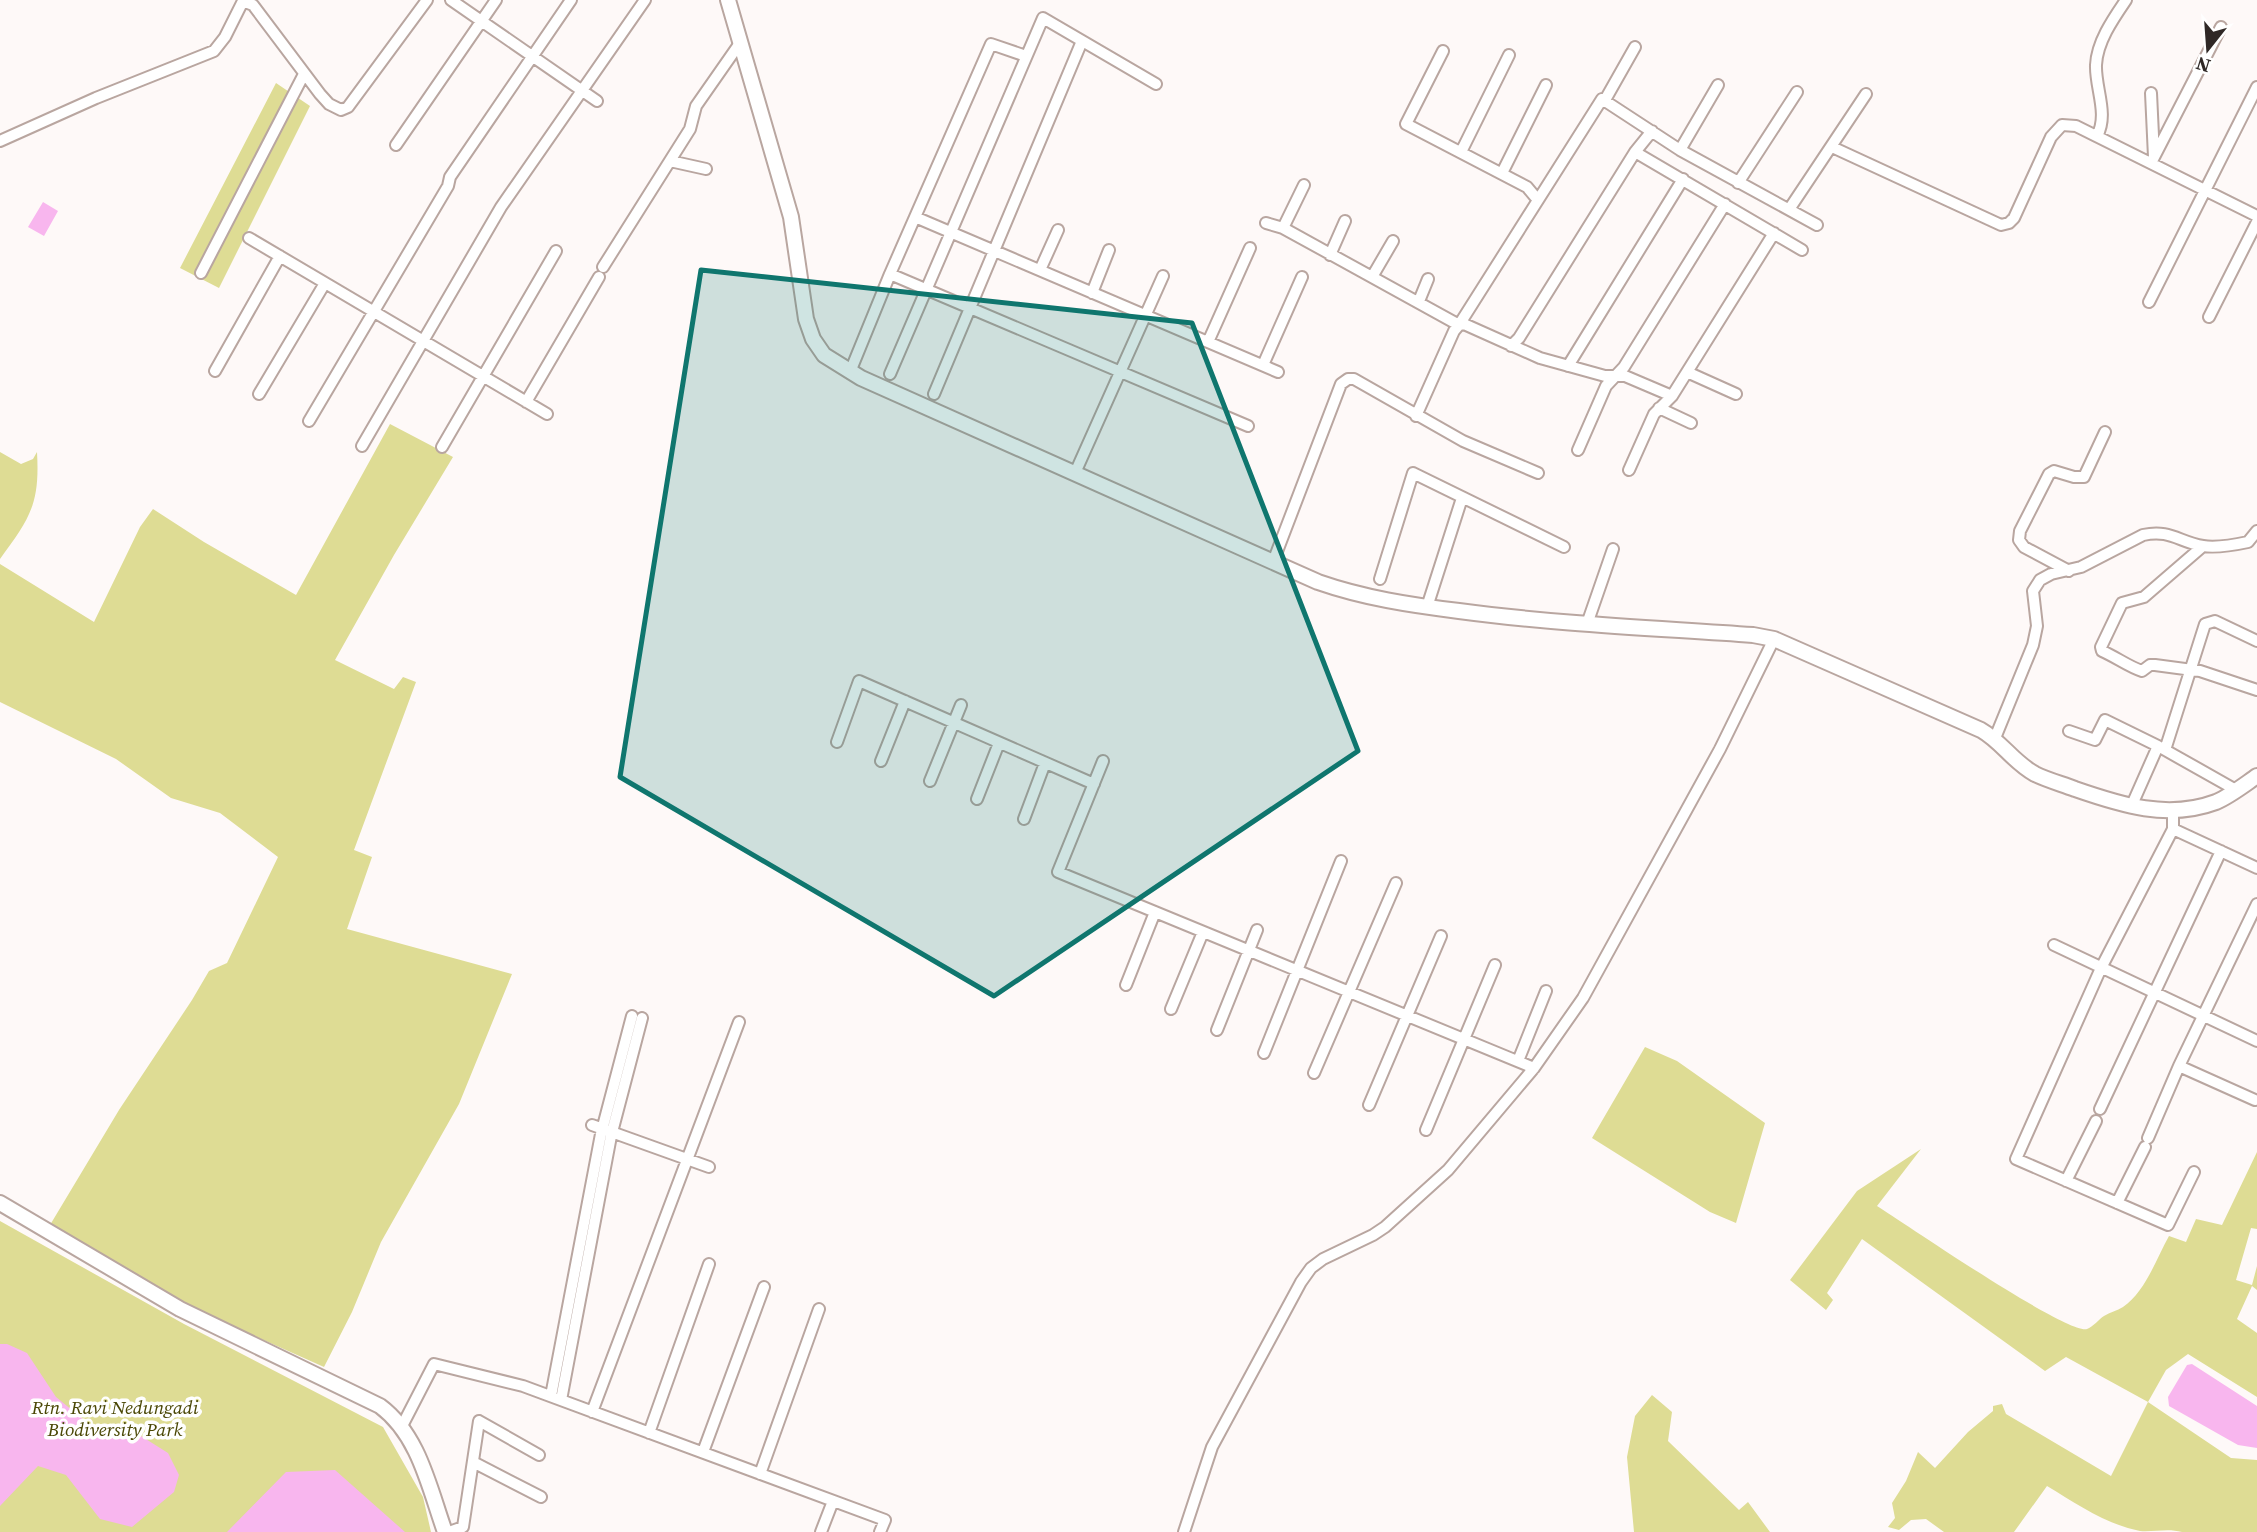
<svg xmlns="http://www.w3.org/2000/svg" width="2257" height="1532" viewBox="0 0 2257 1532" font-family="'Source Serif 4',serif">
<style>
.green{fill:#dedc94}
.water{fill:#f8b6ee}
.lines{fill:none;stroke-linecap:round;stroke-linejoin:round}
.street-casing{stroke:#b9a6a0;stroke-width:14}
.secondary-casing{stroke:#b9a6a0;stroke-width:18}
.street{stroke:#fff;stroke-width:10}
.secondary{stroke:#fff;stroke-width:14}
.marked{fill:#0f766e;fill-opacity:0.2;stroke:#0f766e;stroke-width:5;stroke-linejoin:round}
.labels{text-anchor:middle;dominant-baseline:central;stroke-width:7;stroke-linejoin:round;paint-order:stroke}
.park-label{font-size:19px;font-style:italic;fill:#4a4705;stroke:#fff}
</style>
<rect width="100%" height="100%" fill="#fef9f8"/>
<!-- green -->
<path class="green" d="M276,83L310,106L219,288L180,268Z
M390,424L453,457L394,555L335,660L394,689L403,677L416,682L354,850L372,857L347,929L512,974L459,1104L381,1242L352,1312L324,1367L199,1311L50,1225L119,1110L192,1000L209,971L227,963L278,857L220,813L171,798L116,759L0,702V564L94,622L140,527L153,509L204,542L296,595Z
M0,452L21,464L33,459L37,452C40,504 30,518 0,559Z
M1645,1047L1677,1061L1765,1123L1736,1223L1710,1212L1592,1138Z
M1921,1149L1877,1206C1904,1223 2067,1335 2087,1329C2093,1327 2099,1319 2104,1316C2110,1312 2117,1311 2123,1307C2146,1291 2156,1259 2169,1236L2186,1242L2196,1219L2222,1225L2257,1152V1229L2251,1228L2236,1280L2252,1285L2257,1266V1290L2252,1286L2237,1319L2257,1333V1397L2188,1354L2166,1370L2148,1402L2231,1458L2257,1460V1532H2182C2168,1528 2155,1532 2140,1531C2105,1524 2077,1504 2047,1486L2014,1532H1944L1926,1519L1911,1520L1899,1530L1888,1527L1895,1518L1892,1503L1906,1481L1918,1452L1935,1468L1968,1432L1993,1411V1406L2002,1404L2006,1414L2111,1476L2148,1402L2066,1357L2045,1371L1862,1239L1827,1293L1833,1300L1826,1310L1790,1280L1857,1191Z
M0,1221L184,1324L383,1427L423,1497L431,1532H0Z
M1652,1395L1672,1412L1668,1441L1739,1510L1748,1502L1770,1532H1634L1627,1457L1635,1416Z"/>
<!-- water -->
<path class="water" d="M43,202L58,211L44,236L28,227Z
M0,1344H7L27,1353L56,1397L95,1429L141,1436L168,1453L179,1475L174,1492L132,1527L100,1519L66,1475L38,1466L0,1506Z
M2192,1364L2257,1406V1448L2238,1445L2169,1406L2168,1397L2187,1365Z
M335,1470L405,1532H227L286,1472Z"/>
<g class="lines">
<!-- street casing -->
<g class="street-casing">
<path id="street" d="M451,0L597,101
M1443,51L1406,124L1527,187L1537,199
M2151,93L2154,157
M1605,100L1635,47
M2097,136C2109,114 2095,88 2096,65C2097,42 2113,19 2126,0
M0,141L96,98L214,51L225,37L243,1L253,5L320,94L329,104L341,110L348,107L427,0
M396,145L496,0
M1832,147L2001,225L2009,223L2014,218L2051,137L2062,125L2076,126L2257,216
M1680,150L1718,85
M1461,152L1509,55
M1635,152L1802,250
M670,161L706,169
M2151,163L2221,27
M1502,173L1546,85
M1738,183L1797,92
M1790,208L1866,94
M915,217L1278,372
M1266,223L1283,228L1459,325L1602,99L1680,150L1817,225
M1283,228L1304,185
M249,238L547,414
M1330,255L1345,221
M603,267L690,129L696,106L740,43
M1040,270L1058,230
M201,273L304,74
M890,274L1248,426
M1372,277L1393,241
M1092,293L1109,250
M1419,301L1428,279
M2149,302L2257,87
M2209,317L2257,222
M1208,342L1250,248
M1511,346L1519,338L1635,152L1652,131
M1263,365L1302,277
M1568,366L1683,179
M215,371L280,256
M850,372L890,274L991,44L1026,56
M1687,372L1736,394
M890,374L1043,18L1156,84
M259,394L325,283
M934,394L1082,41
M526,402L599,277
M1659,408L1691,423
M1416,416L1454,331L1459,325L1464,324L1540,358L1605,376H1625L1672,396
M309,421L448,186L450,177L571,0
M362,446L501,207L645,0
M442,447L556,251
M1578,450L1606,386L1624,367L1725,204
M1629,470L1654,414L1672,396L1774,233
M1075,473L1163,276
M2203,546L2144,597L2122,603L2101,647L2102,651C2116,657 2129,667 2142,671L2150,665H2155L2200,671L2257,690
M1273,562L1341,384L1348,379H1354L1463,441L1538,473
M2069,571L2024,547L2019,540L2020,531L2049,474L2054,471L2074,477H2084L2105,432
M1380,579L1413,473L1564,547
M1427,607L1462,498
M1587,624L1613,549
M2069,731L2095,740L2105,720L2158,746L2236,790
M1995,738L2033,645L2037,626L2033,591L2040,580L2051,574L2081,567L2143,535C2170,529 2179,542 2203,546C2216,548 2234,545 2248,542L2257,531
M837,742L859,681L1094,784
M2165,750L2205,624L2215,621L2257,641
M881,761L905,701
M1103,761L1058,872L1534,1068
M930,781L961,705
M977,799L999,743
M2131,807L2158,746
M2173,810V829L2101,968L2016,1159L2168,1225L2194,1172
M1024,819L1045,763
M2173,829L2257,868
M2054,945L2257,1041
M1126,985L1155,912
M1171,1009L1203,932
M1217,1030L1257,930
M1264,1053L1341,861
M1518,1061L1546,991
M2179,1066L2255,1100
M1314,1073L1396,883
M1369,1105L1441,936
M2100,1109L2221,851
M592,1125L709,1167
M1426,1130L1495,965
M2148,1138L2179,1066L2257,904
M2066,1181L2096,1121
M2117,1203L2145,1147
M551,1396L601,1134L632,1016
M561,1400L611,1136L642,1018
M592,1412L739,1022
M402,1426L434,1364L523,1386L885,1520L880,1532
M649,1433L709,1264
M703,1452L764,1287
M473,1462L541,1497
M760,1474L819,1309
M449,1532L463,1527L479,1421L539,1455
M821,1532L833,1501
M1184,1532L1212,1447L1301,1282L1311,1268L1323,1259L1373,1235L1385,1227L1448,1170L1534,1068L1583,998L1720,749L1774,639"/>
</g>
<!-- secondary casing -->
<g class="secondary-casing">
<path id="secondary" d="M728,0L791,217L806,319L813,339L824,355L861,378L1318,582C1364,598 1410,605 1459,611C1557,624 1655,628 1753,635L1774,639L1981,730C2002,742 2013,762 2035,774C2047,780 2062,784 2075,789C2121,805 2168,820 2216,802C2230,796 2244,785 2257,776
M0,1203L180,1309L380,1406C419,1435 429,1487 445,1532"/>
</g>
<!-- street -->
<use href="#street" class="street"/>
<!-- secondary -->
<use href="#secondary" class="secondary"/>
</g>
<!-- marked area -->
<path class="marked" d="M701,270L1192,323L1358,751L994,996L620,777Z"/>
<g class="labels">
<!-- park labels -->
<g class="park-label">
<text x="115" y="1407">Rtn. Ravi Nedungadi<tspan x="115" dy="22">Biodiversity Park</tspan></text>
</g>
</g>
<!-- north arrow -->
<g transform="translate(2208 49) rotate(197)" stroke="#ffffff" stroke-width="5" paint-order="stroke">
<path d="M0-5L12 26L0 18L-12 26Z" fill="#2f2826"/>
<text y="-10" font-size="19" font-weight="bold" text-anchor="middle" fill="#2f2826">N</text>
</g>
</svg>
